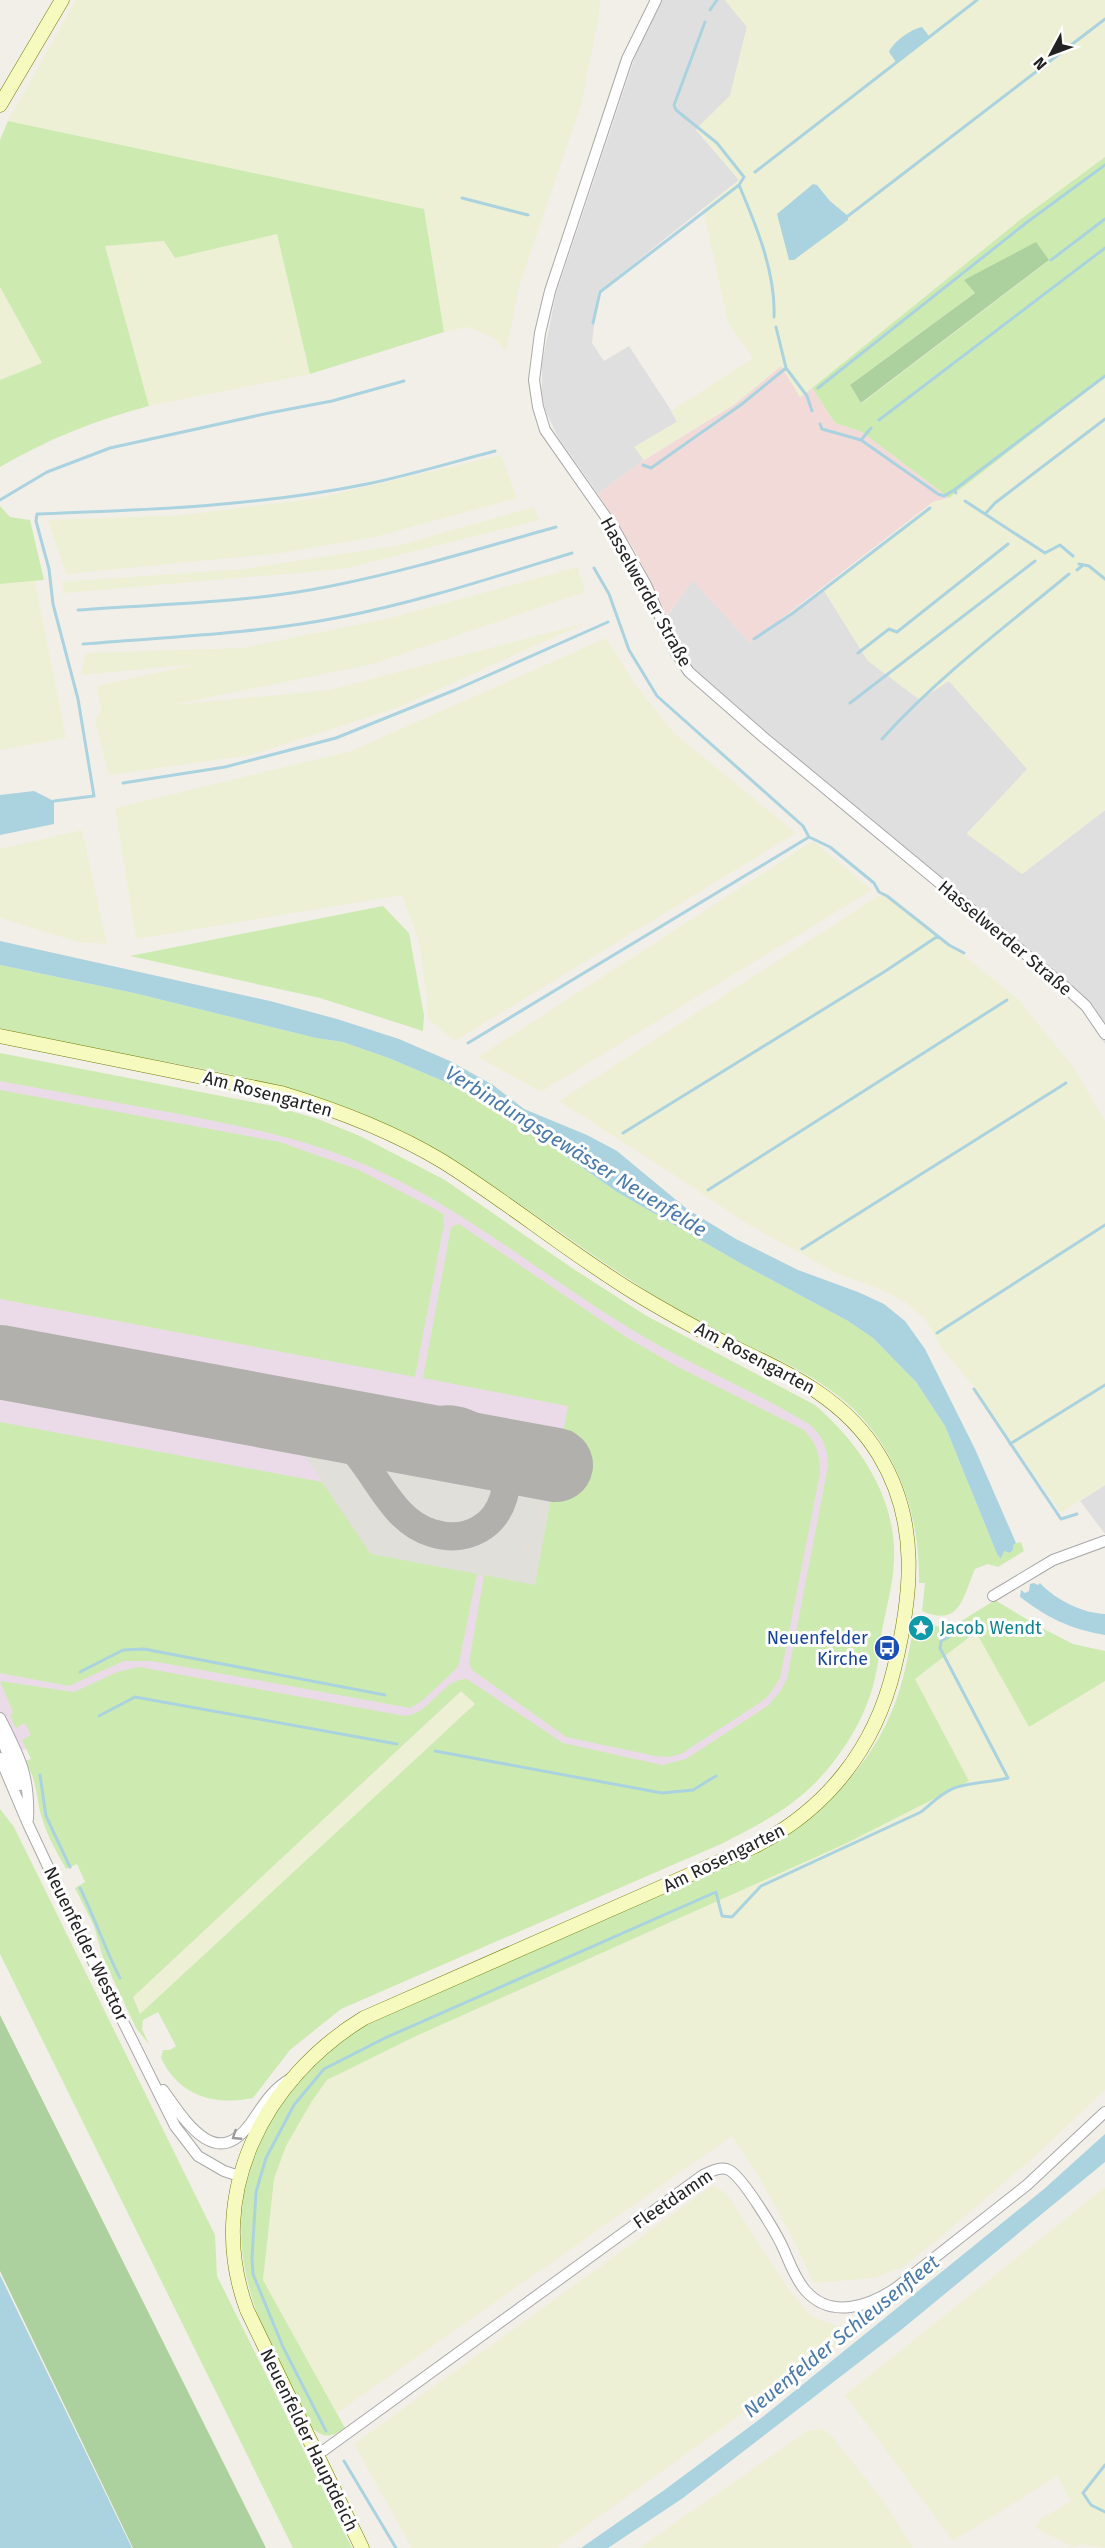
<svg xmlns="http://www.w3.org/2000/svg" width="1105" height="2548" viewBox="0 0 1105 2548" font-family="'Fira Sans',sans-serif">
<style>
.residential{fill:#e0dfdf}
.commercial{fill:#f2dad9}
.industrial{fill:#ebdbe8}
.airport{fill:#e1dfda}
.farmland{fill:#eef0d5}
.grass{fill:#cdebb0;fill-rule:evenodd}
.forest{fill:#add19e}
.water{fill:#aad3df}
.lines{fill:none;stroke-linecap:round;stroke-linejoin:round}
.stream{stroke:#aad3df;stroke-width:3}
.taxiway{stroke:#b1b0ac;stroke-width:28}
.runway{stroke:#b1b0ac;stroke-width:74}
.minor-casing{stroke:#a9a9a9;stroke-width:12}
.secondary-casing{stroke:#707d05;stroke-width:15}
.minor{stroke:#fff;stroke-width:10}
.secondary{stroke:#f7fabf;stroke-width:14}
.oneway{stroke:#9c9c9c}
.labels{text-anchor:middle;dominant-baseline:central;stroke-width:6;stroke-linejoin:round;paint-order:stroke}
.street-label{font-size:18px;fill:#222;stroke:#fff}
.culture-label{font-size:18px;fill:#0d838f;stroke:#fff;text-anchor:start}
.transit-label{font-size:18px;fill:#164399;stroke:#fff;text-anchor:end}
.water-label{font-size:20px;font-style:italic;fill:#4a7aab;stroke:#fff}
</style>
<rect width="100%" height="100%" fill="#f2efe9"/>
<!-- residential -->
<path class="residential" d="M662,0H725L747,27L730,96L696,130L739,180L598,292L592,343L604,361L629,346L678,421L635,447L644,460L598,494L558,437L545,410L542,391V363L556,294L641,39Z
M693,580L750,643L823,589L868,661L949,681L1028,769L967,833L1022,874L1105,810V1044L1082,1011L1055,983L858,824L703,691L659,627Z
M1105,1485V1534L1080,1501Z"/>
<!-- commercial -->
<path class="commercial" d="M782,365L800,397L812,388L835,423L862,432L949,498L933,502L750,643L693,581L667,615L634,549L598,494L644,460L735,404Z"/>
<!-- industrial -->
<path class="industrial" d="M0,1075L266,1125L353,1152L794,1404L837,1452L791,1690L680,1770L415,1726L42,1741L0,1761Z"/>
<!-- airport -->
<path class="airport" d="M302,1452L551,1500L535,1586L371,1555Z"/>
<!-- farmland -->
<path class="farmland" d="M76,0H600L598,21L581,105L520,284L506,351L494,338L481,332L467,327L444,332L424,209L8,121Z
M725,0H1105V157L1021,219L800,397L781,366L735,404L644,460L634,447L677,422L671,411L753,358L728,322L703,209L739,180L696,129L730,96L747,27Z
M277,233L310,374L149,406L105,246L164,241L176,258Z
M0,287L42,363L0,380Z
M1105,377V810L1022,874L967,834L1027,769L949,681L920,700L868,661L823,589L933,502L949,498Z
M501,455L517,498L375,537L282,553L66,574L48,520L184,515L318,498Z
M534,507L539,520L343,569L64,593L62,582L243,569L396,546Z
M578,567L585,592L373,664L172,705L329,690L586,623L397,708L251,755L109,775L95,720L101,710L97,686L196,664L81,675L86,653L241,648L390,618Z
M35,581L66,738L0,750V584Z
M606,638L635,684L674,733L796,833L455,1041L428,1019L427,997L418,938L402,895L136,939L115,808L351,751Z
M82,830L107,944L78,942L0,918V849Z
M813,841L872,890L541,1092L478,1057Z
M885,892L1018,999L1075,1069L1105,1121V1485L1061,1513L976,1390L941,1347L925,1319L905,1302L880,1289L836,1273L744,1222L685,1182L559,1101Z
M977,1632L1029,1727L1105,1681V2090L1034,2157L947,2232L903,2267L875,2278L814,2283L790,2233L755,2170L732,2136L337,2413L263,2280L274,2179L286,2146L312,2101L327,2080L414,2037L845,1844L969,1781L915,1679Z
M461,1691L475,1704L140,2015L132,1997Z
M713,2185L727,2194L787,2287L811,2316L842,2328L840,2343L556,2548H412L354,2444Z
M1105,2187V2548L1080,2544L1075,2548L1036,2528L1040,2519L1071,2501L1057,2476L953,2541L845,2395Z
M823,2429L831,2435L883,2500L913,2548H639L807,2431Z"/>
<!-- grass -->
<path class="grass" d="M8,121L424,209L444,332L310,374L277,234L175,258L164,241L105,246L149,406C96,420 48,439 0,467V380L42,363L0,287V140Z
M1105,157V377L949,498L862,432L835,423L812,388L1021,219ZM1048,261L862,403H861L850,385L975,293L965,280Z
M0,506L10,517L30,520L44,580L0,584Z
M383,906L409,933L424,1015L423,1031L320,998L130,956Z
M0,965L134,993L316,1038L343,1042L391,1059L483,1098L617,1192L740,1263L848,1321L873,1338L916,1382L945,1426L997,1554L1002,1559V1552L1004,1551L1009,1553L1013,1544L1021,1542L1024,1551L998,1567L988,1564L975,1569C963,1596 961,1628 922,1611L925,1583H919C920,1523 903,1464 863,1419C816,1367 746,1349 687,1315C569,1248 469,1152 340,1105C231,1065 112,1058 0,1028Z
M0,1053L273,1106L318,1119L360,1136L445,1180L572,1268L645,1315L815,1405C860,1444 897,1498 894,1561C893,1587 885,1611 881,1637C879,1649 879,1661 876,1673C869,1712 845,1751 819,1779C791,1809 756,1826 721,1844L341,2009L290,2050L253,2098C214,2106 179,2096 161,2058L163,2050H170L176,2046L158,2012L143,2020L142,2029L149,2044L136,2028L103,1958L94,1926L75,1888L85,1882L77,1864L66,1869C58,1854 48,1838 43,1821C35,1798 39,1784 25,1761L31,1759L22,1740L31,1735L25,1723L16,1728L10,1716L13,1712L0,1681L74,1692L117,1672L139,1667L405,1716C431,1714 441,1679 467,1679L563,1743L662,1765L686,1759L769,1705L781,1690L787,1679L828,1466C828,1448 823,1436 809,1424C751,1389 687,1364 629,1328C534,1270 450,1197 346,1157C292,1136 235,1125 179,1114C119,1103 60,1092 0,1081ZM461,1691L475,1704L140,2014L133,1997Z
M0,1090L280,1142L359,1170L437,1210L443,1214L444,1224L415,1377L0,1299Z
M459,1224L626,1337L678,1367L804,1430C817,1444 820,1455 820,1473L780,1678L768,1696L761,1702L681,1754L668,1757L655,1756L566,1737L472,1670L469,1663L484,1575L535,1585L568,1406L423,1378L451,1227Z
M0,1422L322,1482L371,1554L477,1574L458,1667L422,1701L410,1708L152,1661H124L69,1686L0,1673Z
M995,1600L1036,1625L1073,1644L1105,1651V1681L1029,1727L976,1632L915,1679L969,1781L845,1844L414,2037L327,2080L312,2101L286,2146L274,2179L263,2280L345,2428C330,2439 322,2438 309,2425C285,2375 253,2320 244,2264C227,2162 288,2071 373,2021L758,1852C824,1815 880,1760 901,1685C907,1665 910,1643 915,1623L950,1628Z
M0,1809L14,1827L215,2235L217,2276L352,2548H293L0,1954Z"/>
<!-- forest -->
<path class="forest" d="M1036,242L1049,260L861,403L850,385L975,293L964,280Z
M0,2015L266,2548H133L0,2271Z"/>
<!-- water -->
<path class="water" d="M922,27L929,36L896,62L889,52C893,42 911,29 922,27Z
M813,184L817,185L830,201L848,216V220L794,260H789L777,214Z
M34,791L54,801V824L0,835V795Z
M0,941L270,1001L337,1019L399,1039L450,1061L493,1085L524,1109L587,1135L617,1151L687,1209L736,1239L798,1270L858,1292L884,1304L905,1321L925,1349L975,1449L1016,1543L1013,1545V1550L1009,1553L1004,1551L1001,1559L997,1554L945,1426L916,1382L873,1338L848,1321L740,1263L617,1192L483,1098L391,1059L343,1042L316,1038L134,993L0,965Z
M1034,1583L1038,1585L1040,1583C1056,1600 1082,1613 1105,1614V1635C1070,1629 1048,1618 1020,1597L1021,1590L1025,1593L1029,1591L1030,1584Z
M1105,2134V2162L901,2330L683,2498L608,2548H581L663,2491L760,2419L1044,2189Z
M0,2275L132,2548H0Z"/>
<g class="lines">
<!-- stream -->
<path class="stream" d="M710,10L717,0
M705,22L674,105L676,110L717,143L744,177L739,185C756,225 776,273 774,317
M755,172L977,0
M462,198L528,215
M848,216L1105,19
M1051,260L1105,219
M593,323L600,292L739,185
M776,327L786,368L807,396L812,411
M818,388L1026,223L1105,165
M879,420L1105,248
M820,424L822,429L861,440L938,494L944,496L954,490L956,493
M861,440L871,428
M643,465L651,468L742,404L786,368
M954,490L1105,376
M0,500L47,472L110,448L269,413L332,401L404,381
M965,501L1045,553L1060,545L1073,556
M985,514L995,503L1105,419
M1079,564L1089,566L1105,579
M594,568L609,594L629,650L657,696L803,826L809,837L830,847L874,883L879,892L887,896L949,945L964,953
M1077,570L1082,566
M78,610C162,604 249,603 331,586C407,571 481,548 556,527
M754,639L793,613L930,508
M83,644C167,637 253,634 336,618C416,603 494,577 572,553
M858,653L889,629L897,632L1008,544
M850,703L1035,561
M882,739C938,677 1005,627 1069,574
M123,783L225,767L336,738L455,690L608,622
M54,801L94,796L78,699L53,604L49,569L36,521L37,514C147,510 259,506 367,484C410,475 453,462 495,451
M468,1043L809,837
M623,1133L884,972L938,936
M708,1190L1007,1000
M802,1249L1066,1083
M937,1333L1105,1225
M974,1389L1061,1519L1077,1514
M1010,1444L1105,1385
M80,1672L123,1650L144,1649L385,1695
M99,1716L135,1697L397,1744
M435,1751L662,1793L693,1790L716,1776
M40,1775L46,1816L70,1867
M80,1888C95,1918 105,1949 120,1978
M326,2431L283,2347L253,2274L252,2258L256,2192L266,2158L294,2105L324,2069L385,2038L716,1892L722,1916L732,1917L761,1886L921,1812C932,1803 946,1789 961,1786C976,1782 992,1782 1008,1778L940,1648L941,1641L950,1636
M344,2461L396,2548
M1105,2465L1083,2493L1091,2505L1105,2512"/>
<!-- taxiway -->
<path class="taxiway" d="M315,1422C371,1442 380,1518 432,1533C507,1556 537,1451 466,1423C437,1412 422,1429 395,1431C371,1433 346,1426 322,1423"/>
<!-- runway -->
<path class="runway" d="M0,1362L556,1465"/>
<!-- minor casing -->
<g class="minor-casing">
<path id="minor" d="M656,0L627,59L550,291L540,333L534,380L538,407L545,430L615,530L646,585L676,653L689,672L762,736L1064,986L1086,1006L1105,1034
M993,1596L1053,1560L1105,1541
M0,1718C19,1756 30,1775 28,1819
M0,1735L20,1785
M0,1758L28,1824L81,1937L175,2126L198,2156L224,2171L239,2176
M163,2090C184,2119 215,2172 250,2124C262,2107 271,2090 290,2079
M316,2456L703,2175C712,2171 721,2166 729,2170C743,2177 777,2234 784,2250C790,2264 795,2278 805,2290C831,2320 869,2306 896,2288L1027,2185L1105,2112"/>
</g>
<!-- secondary casing -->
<g class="secondary-casing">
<path id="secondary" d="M0,105L62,0
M0,1036L281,1093C337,1110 392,1131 442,1161C508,1202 568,1252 635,1293C663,1310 692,1326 721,1341C781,1370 843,1395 879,1455C920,1522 912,1596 894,1669C875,1748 827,1809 755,1846L364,2018C264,2079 204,2194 247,2310L362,2548"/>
</g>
<!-- minor -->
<use href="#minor" class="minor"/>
<!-- secondary -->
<use href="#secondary" class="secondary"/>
</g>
<!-- one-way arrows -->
<defs><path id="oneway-chevron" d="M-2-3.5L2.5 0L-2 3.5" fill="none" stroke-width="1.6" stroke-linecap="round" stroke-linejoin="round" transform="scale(1.5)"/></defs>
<use class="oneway" href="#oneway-chevron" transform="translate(236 2136) rotate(147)"/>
<!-- icons -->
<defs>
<g id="sight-disc" transform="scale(1.35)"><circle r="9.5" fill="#0f9aa8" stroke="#fff"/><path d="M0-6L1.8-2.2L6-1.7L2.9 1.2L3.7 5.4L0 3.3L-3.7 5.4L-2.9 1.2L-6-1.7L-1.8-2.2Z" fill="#fff"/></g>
<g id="bus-disc" transform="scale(1.35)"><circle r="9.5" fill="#1a4fb4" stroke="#fff"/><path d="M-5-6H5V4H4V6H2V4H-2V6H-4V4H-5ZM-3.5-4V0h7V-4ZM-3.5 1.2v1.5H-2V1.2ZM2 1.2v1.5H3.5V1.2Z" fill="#fff"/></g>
</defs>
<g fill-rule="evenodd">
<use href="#sight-disc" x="921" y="1628"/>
<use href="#bus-disc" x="887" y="1648"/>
</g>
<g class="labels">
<!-- street labels -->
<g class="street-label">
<text transform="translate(646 592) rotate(61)">Hasselwerder Straße</text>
<text transform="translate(1005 938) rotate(40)">Hasselwerder Straße</text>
<text transform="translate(268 1094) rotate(15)">Am Rosengarten</text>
<text transform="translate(755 1358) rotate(28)">Am Rosengarten</text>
<text transform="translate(724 1858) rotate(-26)">Am Rosengarten</text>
<text transform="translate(86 1944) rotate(64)">Neuenfelder Westtor</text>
<text transform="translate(673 2199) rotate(-34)">Fleetdamm</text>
<text transform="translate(309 2440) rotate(64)">Neuenfelder Hauptdeich</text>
</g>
<!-- culture labels -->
<g class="culture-label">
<text x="940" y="1628">Jacob Wendt</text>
</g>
<!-- transit labels -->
<g class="transit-label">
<text x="868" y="1638">Neuenfelder<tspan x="868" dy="21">Kirche</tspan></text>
</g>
<!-- water labels -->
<g class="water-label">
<text transform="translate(576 1151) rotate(32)">Verbindungsgewässer Neuenfelde</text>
<text transform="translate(841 2336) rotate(-39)">Neuenfelder Schleusenfleet</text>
</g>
</g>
<!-- north arrow -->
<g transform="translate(1051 54) rotate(229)" stroke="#ffffff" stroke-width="4.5" paint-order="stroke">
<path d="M0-4.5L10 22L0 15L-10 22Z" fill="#222222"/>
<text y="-9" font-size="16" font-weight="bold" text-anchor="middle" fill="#222222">N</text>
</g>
</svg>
